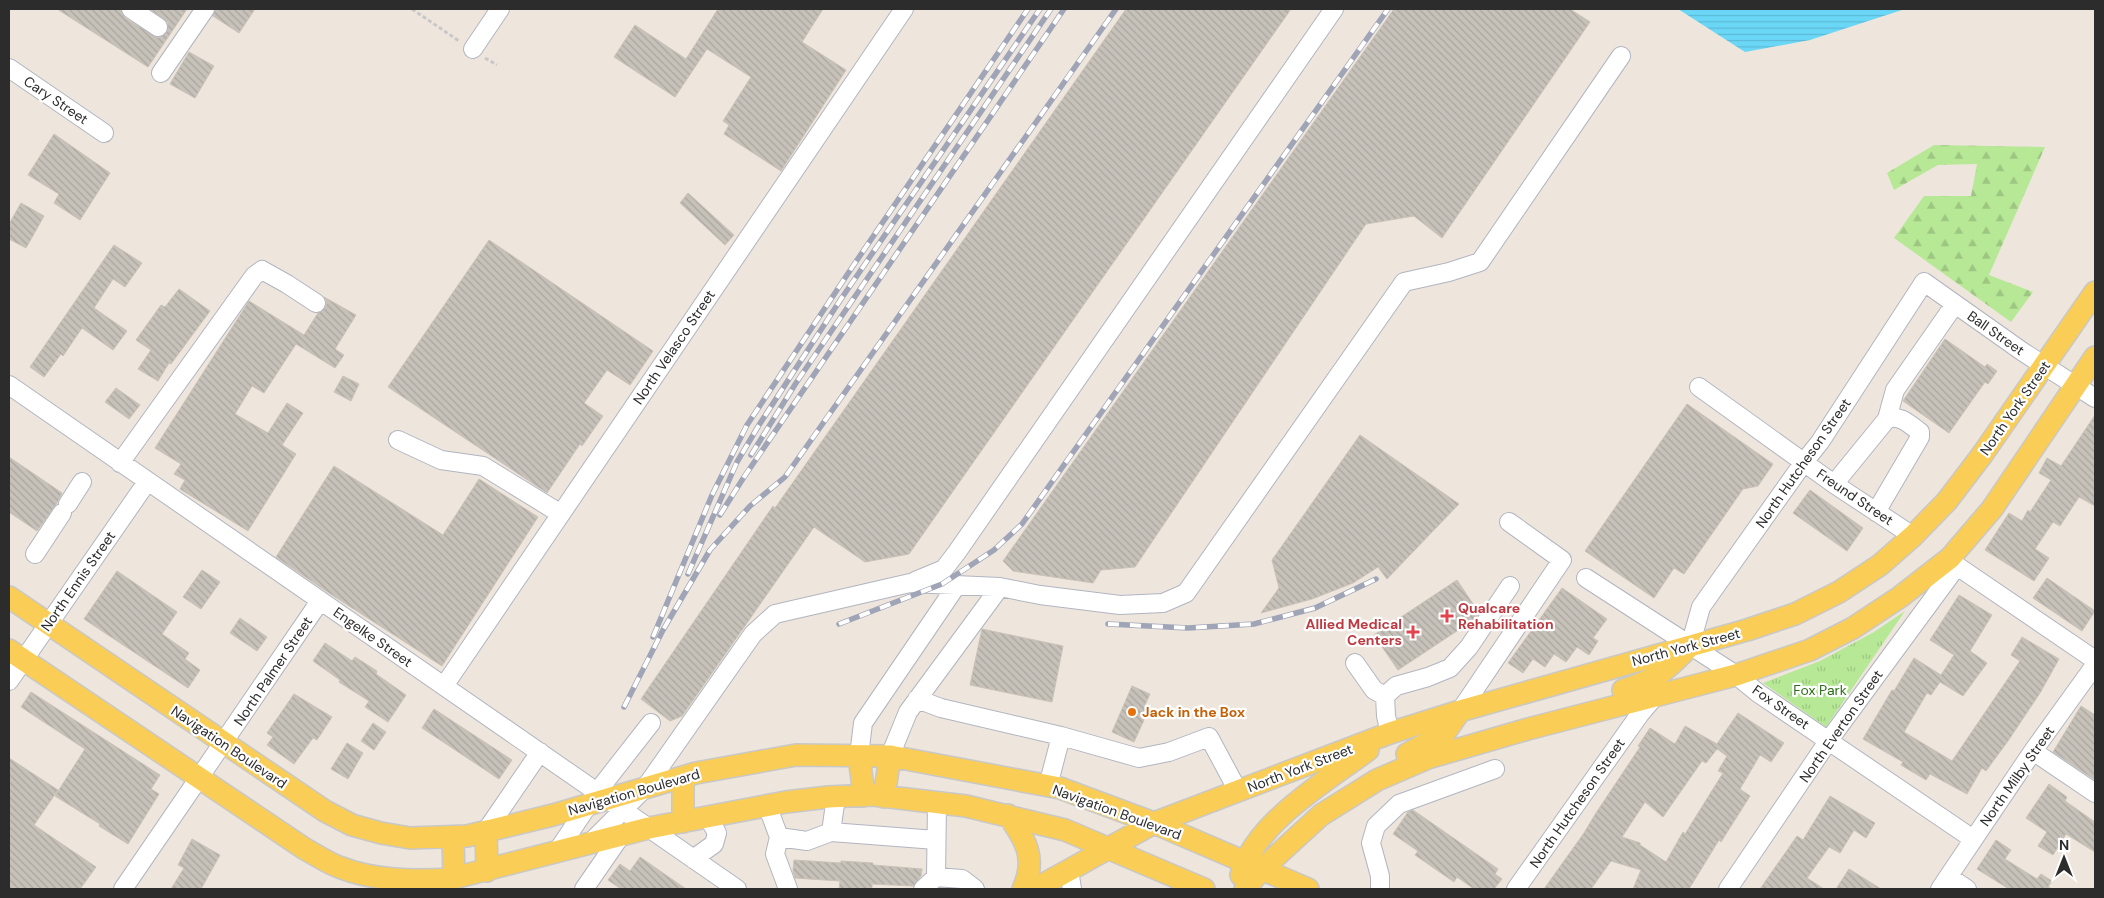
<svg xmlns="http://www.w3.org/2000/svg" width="2104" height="898" viewBox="0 0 2104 898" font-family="'DM Sans',sans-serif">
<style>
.forest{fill:url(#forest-firs)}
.park{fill:url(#park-tufts)}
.water{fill:url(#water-rules)}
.building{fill:url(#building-back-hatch);stroke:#cac2b6;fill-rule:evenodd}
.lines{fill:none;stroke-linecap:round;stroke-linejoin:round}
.minor-casing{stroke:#b1b5c0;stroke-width:20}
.major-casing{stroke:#c8c8c8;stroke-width:24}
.path{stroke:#c8c8c8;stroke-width:3;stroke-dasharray:4 2.5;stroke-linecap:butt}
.minor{stroke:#fff;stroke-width:18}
.major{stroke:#facd56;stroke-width:21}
.rail-casing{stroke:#9fa4b7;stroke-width:5.5}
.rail{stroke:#fff;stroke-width:4;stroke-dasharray:11;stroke-linecap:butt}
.health-dot{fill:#e0444e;stroke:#fff;stroke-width:2}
.food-dot{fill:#e8710a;stroke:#fff;stroke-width:2}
.labels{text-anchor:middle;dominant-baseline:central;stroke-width:4.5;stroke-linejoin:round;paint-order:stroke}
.street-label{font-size:14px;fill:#2c2c2c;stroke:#fff}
.health-label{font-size:14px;font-weight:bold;fill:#be3a42;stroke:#fff;text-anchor:start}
.park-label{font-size:14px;fill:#2c6f15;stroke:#fff}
.food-label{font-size:14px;font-weight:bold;fill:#c56008;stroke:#fff;text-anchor:start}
</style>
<defs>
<pattern id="forest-firs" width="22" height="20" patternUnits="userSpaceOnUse" patternTransform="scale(1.25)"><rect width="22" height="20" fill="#b6e896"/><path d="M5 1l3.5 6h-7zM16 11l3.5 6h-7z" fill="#9dc781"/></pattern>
<pattern id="park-tufts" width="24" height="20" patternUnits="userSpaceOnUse" patternTransform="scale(1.25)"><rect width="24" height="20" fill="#b6e896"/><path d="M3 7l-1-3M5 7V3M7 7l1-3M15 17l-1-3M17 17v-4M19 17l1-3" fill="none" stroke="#9dc781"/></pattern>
<pattern id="water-rules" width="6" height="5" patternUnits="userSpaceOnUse" patternTransform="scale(1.25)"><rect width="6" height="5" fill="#6ad7f7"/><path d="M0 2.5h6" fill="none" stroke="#5cb9d4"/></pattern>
<pattern id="building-back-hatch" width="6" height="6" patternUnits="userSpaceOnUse" patternTransform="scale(1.25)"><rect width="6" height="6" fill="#c6c1b9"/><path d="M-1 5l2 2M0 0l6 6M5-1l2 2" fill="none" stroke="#aaa69f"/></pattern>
</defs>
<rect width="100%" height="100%" fill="#eee6dd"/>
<!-- forest -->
<path class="forest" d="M1934,145L2045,147L1989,275L2033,292L2011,322L1894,238L1924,196H1971L1977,164L1938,165L1894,190L1887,173Z"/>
<!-- park -->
<path class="park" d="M1905,611L1826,727L1763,683L1820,661L1874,632Z"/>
<!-- water -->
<path class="water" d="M1678,9H1905L1810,40L1745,52Z"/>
<!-- building -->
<path class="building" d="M57,9H120L125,18L158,38L167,32L168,23L150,9H187L148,67Z
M215,9H255L239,33L213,16Z
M718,9H823L802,42L846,70L781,171L724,134L729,125L723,121L751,77L707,49L675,97L614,57L635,25L686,59Z
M1126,9H1291L909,554L865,562L814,527L682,716L670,721L641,699L773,506L775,508Z
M1394,9H1570L1590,22L1442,238L1414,216L1366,224L1135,567L1101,570L1093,583L1013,571L1003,561Z
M189,52L214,66L195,98L170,84Z
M54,134L110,173L80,220L54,203L59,194L28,175Z
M688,193L734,235L725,245L680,203Z
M21,203L44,216L26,248L9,239V224Z
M489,240L653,351L630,385L607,370L584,403L603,416L582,446L580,444L547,493L388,387Z
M114,245L142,263L125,287L113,279L94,308L127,331L113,350L82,328L63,356L61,354L44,377L30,367Z
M179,289L210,311L171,364L169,363L158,381L138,369L151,350L136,340L161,305L165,307Z
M324,297L356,315L335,349L344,355L335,368L296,344L264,393L252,386L235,414L268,433L287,403L303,413L282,445L296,454L248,531L180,489L185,480L174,474L181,464L155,448L249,301L304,335L318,313L325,308L327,303Z
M1945,339L1985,367L1987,364L1997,371L1988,384L1985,382L1949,433L1903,401Z
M343,376L359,384L351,401L334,392Z
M116,388L140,405L129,419L105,402Z
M1687,404L1773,464L1758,486L1743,489L1684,574L1674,568L1654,598L1585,551Z
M2095,415V506L2079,497L2060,526L2053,522L2035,549L2049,558L2034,581L1985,550L2009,513L2022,521L2028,510L2030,512L2051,480L2039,473L2047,458L2061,466Z
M1360,435L1459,504L1387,579L1378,567L1353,583L1312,599L1261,613L1279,588L1272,560Z
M9,457L62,493L57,503L37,531L9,512Z
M334,466L443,535L479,479L538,517L442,666L329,593L276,557Z
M1810,490L1863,528L1847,551L1793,513Z
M202,570L220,582L201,609L183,597Z
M117,571L177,612L162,634L189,653L185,659L200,670L188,688L84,619Z
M2047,578L2095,611L2082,631L2033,598Z
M1457,580L1479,613L1475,619L1398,670L1374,635Z
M1562,588L1607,619L1593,638L1598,641L1589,655L1577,647L1566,662L1554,654L1545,667L1533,659L1523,673L1508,663Z
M1959,595L1992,615L1970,651L1987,663L1963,696L1940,682L1931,695L1927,693L1904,732L1952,761L2020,661L2011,655L2022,637L2059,659L2040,693L2008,741L1986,771L1982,768L1967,794L1930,774L1926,780L1901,765L1903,762L1863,739L1892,690L1894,691L1914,658L1941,675L1954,655L1930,640Z
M240,618L267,637L257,651L230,633Z
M982,629L1063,646L1052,702L970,685Z
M325,643L352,661L355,657L377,671L376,674L406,695L388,722L365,707L369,701L339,682L340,680L313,661Z
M1132,686L1150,694L1144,707L1149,709L1134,742L1112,732Z
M31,692L160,775L151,789L159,794L128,844L99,826L100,824L55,796L85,749L21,707Z
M294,694L332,717L317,740L313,738L294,764L267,745L273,737L267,733Z
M2081,706L2095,715V780L2053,752Z
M434,709L512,760L499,779L422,728Z
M1738,713L1784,743L1771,762L1760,755L1740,789L1750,796L1721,842L1719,840L1689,889H1633L1641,870L1611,861L1591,889H1544L1584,833L1596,813L1640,747L1638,746L1650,728L1675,744L1685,726L1717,744ZM1717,749L1727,756L1718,771L1723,773L1685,834L1683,832L1666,862L1640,845V843L1622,837L1645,802L1663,817L1702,761L1706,763Z
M373,723L386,732L374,750L361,741Z
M347,743L363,753L348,779L331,769Z
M9,758L58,790L34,825L96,867L80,889H9Z
M2049,784L2067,797L2065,801L2095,822V852L2066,834L2053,855L2038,846L2047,832L2026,818Z
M1830,796L1875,823L1866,838L1854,830L1840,853L1829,847L1807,878L1824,889H1760L1797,836L1803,840Z
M1413,810L1498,869L1495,874L1502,879L1494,889H1474L1457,877L1454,882L1415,855L1418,851L1393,834L1408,812Z
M192,839L220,855L201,889H171L184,868L178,865Z
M1996,840L2011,850L2005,859L2037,879L2041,874L2052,881L2048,887L2052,889H2009L1977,869Z
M640,857L686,889H621L608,880L620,864L630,871Z
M794,860L841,863V861L873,863V865L922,869L921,876L913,886L872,884V889H839L840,881L795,878L793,871Z
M1849,869L1881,889H1836Z"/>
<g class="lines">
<!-- minor casing -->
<g class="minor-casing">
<path id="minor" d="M131,9L158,27
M473,49L500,9
M9,68L104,133
M161,73L205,9
M9,385L737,889
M1699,387L1834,484L1913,536
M1887,419L1895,390L1955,304
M398,440L441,460L483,466L561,514
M120,463L254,276L262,270L287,284L316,303
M1834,484L1887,419C1900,414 1910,425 1920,432V437L1876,512
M68,504L82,482
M35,554L62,513
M1951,558L1957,566L2095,660
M1586,578L1736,675L1758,693L1973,839
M915,581L944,569L957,552L1334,9
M1690,646L1701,607L1804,462L1820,442L1924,282L2023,352L2095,398
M1355,663L1374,690L1385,696
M9,681L147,482
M444,686L904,9
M917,699L941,708L1061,736L1139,758L1169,752L1209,737L1238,791
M1460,711L1562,560L1509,522
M1390,733L1386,716L1385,696L1396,686L1428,677L1450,668L1469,647L1510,586
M2033,751L2095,793
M859,756L863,723L957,585
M890,756L908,712L1000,587
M1048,786L1061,736
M767,805L779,837L807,841L831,832L836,797
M486,831L540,752
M831,832L936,840
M779,837L775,854L788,889
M589,844L645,788L753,634L775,614L910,583L1000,587L1040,595L1120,605L1163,603L1186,593L1404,282L1449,272L1480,262L1621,56
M556,853L597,792L651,723
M693,859L714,844L717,833L708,817
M1069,870L1072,889
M936,877L937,803
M1949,877L1967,889
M123,889L320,601
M584,889L622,834
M923,889L936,877L962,879L975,889
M1380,889V876L1371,843L1376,826L1399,804L1495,769
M1516,889L1640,714L1657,694
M1728,889L1829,740L1957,566
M1940,889L2033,751L2095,665"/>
</g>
<!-- major casing -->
<g class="major-casing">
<path id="major" d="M9,597L325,811L352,825L381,833L410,838L467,836L553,815L696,773L796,755L890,756L1060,788L1154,823L1308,889
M9,650L305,849C316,855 328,863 339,867C374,881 414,881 450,879L649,828L786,802L828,797L873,795L966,806L1065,830L1204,889
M1623,690C1656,680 1664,672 1688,648
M1407,754L1444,734L1460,711
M859,756L864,796
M683,777V822
M884,797L890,756
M1008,815C1026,840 1037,859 1023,889
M486,831L487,871
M453,837L454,878
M1241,875C1254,823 1328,780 1368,750
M1035,889L1154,823L1390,733L1460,711L1747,630L1795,614L1839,592L1880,565L1913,536L1947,501L1982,455L2095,292
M1245,889L1261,870L1321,815L1377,780L1428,758L1528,729L1736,675L1810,650L1853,628L1900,597L1950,558L1992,509L2095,357"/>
</g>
<!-- path -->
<path class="path" d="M412,9L459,41
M485,58L497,65"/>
<!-- minor -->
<use href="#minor" class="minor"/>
<!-- major -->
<use href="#major" class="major"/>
<!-- rail casing -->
<g class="rail-casing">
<path id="rail" d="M751,455L796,383L1051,9
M720,515L744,477L1064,9
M688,574L737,462L759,425L841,299L1040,9
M839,624L942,584L994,550L1022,524L1388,9
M1108,624L1188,628L1254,624L1315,608L1376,579
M653,637L712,495L747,425L853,266L1028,9
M624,707L663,630L710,550L750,506L785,477L1116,9"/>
</g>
<!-- rail -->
<use href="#rail" class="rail"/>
</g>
<!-- markers -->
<g class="health-dot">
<path d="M1444.5 608.5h5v5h5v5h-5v5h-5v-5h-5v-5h5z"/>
<path d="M1410.5 624.5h5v5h5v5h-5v5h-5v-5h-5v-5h5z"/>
</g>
<circle class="food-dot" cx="1132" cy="712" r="5"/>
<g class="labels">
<!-- street labels -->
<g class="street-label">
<text transform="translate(56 100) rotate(34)">Cary Street</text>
<text transform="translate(1996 333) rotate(35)">Ball Street</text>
<text transform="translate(674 347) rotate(-56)">North Velasco Street</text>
<text transform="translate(2015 408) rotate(-55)">North York Street</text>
<text transform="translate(1803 463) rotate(-55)">North Hutcheson Street</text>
<text transform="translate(1855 497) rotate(34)">Freund Street</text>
<text transform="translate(78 581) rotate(-55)">North Ennis Street</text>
<text transform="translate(373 637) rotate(35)">Engelke Street</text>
<text transform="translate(1686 647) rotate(-15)">North York Street</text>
<text transform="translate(273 671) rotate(-56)">North Palmer Street</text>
<text transform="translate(1781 707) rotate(35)">Fox Street</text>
<text transform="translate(1841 726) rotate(-55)">North Everton Street</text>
<text transform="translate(229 747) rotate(34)">Navigation Boulevard</text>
<text transform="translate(1300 768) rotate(-21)">North York Street</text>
<text transform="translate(2017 776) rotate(-55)">North Milby Street</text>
<text transform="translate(634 792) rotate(-16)">Navigation Boulevard</text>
<text transform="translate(1577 803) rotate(-55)">North Hutcheson Street</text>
<text transform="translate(1117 812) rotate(20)">Navigation Boulevard</text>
</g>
<!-- health labels -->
<g class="health-label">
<text x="1458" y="608">Qualcare<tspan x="1458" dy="16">Rehabilitation</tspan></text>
<text x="1402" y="624" text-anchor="end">Allied Medical<tspan x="1402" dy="16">Centers</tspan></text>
</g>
<!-- park labels -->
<g class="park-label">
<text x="1820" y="690">Fox Park</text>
</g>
<!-- food labels -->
<g class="food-label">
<text x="1142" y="712">Jack in the Box</text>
</g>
</g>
<!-- border -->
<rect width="2104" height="898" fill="none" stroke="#2c2c2c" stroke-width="20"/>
<!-- north arrow -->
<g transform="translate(2064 858)" stroke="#ffffff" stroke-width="4" paint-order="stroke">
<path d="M0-4L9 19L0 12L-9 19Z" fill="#2c2c2c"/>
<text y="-8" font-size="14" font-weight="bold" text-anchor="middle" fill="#2c2c2c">N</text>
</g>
</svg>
